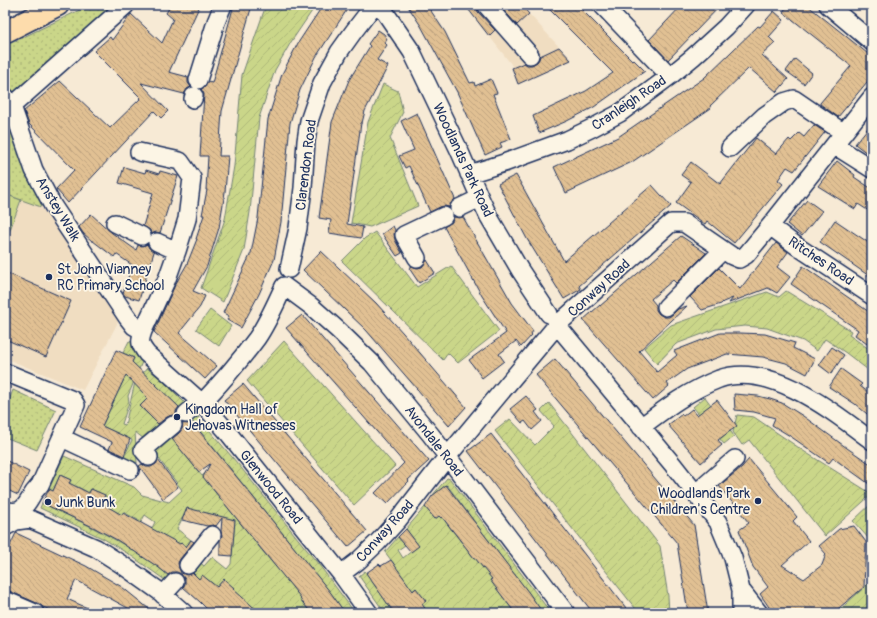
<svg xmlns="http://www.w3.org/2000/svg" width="877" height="618" viewBox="0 0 877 618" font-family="Pangolin,sans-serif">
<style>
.built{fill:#f0ddc1}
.grass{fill:#cad689;stroke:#728274}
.park{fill:url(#park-dots);stroke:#728274}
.garden{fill:url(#garden-furrows);stroke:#728274}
.building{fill:url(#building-back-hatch);stroke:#1b2f5e}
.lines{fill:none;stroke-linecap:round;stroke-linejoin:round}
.minor-casing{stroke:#1b2f5e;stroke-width:20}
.major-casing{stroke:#1b2f5e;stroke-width:24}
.minor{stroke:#fcf5e5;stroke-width:17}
.major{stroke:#fddcac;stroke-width:21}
.poi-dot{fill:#1b2f5e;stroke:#fcf5e5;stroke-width:1.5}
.labels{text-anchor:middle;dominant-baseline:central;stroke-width:3.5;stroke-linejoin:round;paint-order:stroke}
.street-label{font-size:14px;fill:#1b2f5e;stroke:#fcf5e5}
.poi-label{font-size:14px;fill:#1b2f5e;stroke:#fcf5e5;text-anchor:start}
</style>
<defs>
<pattern id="park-dots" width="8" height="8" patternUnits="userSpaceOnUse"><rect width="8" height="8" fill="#cad689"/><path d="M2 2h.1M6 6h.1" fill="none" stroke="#adb879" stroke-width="1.8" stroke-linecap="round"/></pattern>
<pattern id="garden-furrows" width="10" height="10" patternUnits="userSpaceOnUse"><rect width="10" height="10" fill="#cad689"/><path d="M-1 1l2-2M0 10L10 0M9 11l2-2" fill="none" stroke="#adb879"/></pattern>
<pattern id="building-back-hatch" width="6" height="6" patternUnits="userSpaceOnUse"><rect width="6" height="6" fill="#e1c093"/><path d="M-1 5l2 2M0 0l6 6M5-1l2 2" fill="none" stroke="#c0a581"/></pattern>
</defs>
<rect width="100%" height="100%" fill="#f7ead5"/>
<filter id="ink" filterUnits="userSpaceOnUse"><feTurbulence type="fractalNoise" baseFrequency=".025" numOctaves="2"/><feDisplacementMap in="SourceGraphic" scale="8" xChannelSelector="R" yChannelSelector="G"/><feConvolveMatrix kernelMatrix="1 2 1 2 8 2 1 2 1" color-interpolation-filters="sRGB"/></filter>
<g filter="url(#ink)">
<!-- built -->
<path class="built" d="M465,5H521L571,60L518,84L511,64Z
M21,200L41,207L121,316L83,390L5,358V237L8,238Z"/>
<!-- grass -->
<path class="grass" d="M5,194L21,200L7,238L5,237Z"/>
<!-- park -->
<path class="park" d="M90,5H133L5,119L43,199L41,207L5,194V46Z
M13,390L56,410L37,450L5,437V411Z"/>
<!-- garden -->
<path class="garden" d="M266,5H302L312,11L291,42L275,70L259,118L250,212L244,250L223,302L201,288L225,219L234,166L242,75Z
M383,84L398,91L403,112L390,138L418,206L370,227L351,223L368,122Z
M375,232L417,287L451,266L499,331L458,363L448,353L443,360L342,261L365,238Z
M786,291L851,331L849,335L872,351V373L846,353L825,339L817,351L803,341L767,328L745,326L716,329L676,344L657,364L644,348L671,325L767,292L779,297Z
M210,310L231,326L219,346L196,329Z
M129,341L133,343L136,353L142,362L128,396L129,402L122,424L125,425L135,382L146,396L147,399L140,407L149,415L157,408L154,420L159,425L144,439L135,432L137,463L124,457L132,440L102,426L134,358L123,353Z
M284,341L395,466L354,505L247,381Z
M147,368L161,379L189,407L184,412L143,373Z
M705,397L734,436L724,444L693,407Z
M549,403L660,546L668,596L669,613H639L495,431L510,419L535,445L554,426L541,411Z
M193,411L238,464L323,570L355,613H345L325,586L188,416Z
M737,415L754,417L805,452L872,494L825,536L749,440L742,445L733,432Z
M171,437L202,476L210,469L206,481L251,536L259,530L255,542L276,567L300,581L292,587L300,596L311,613H260L253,607L247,613L223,600L233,588L224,579L213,591L189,570L197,560L204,566L212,557L227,569L231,564L234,530L226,519L187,509L177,529L191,540L186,547L181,543L171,556L146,540L155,522L145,515L135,533L132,531L138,520L123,512L118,523L114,511L106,506L99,512L106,496L91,489L86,501L84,500L87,492L76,486L64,495L71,480L60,475L53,491L49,489L64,456L134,487L142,495L169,502L182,490L150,447Z
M447,478L450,479L551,613H543L447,485L432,496Z
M42,503C88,525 134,546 173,579L169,583L130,555L104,539L40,508Z
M872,503V613H836L869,583L870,540L853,521Z
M425,507L435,519L439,516L442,517L462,543L472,546L467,549L474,558L479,555L495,577L491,580L515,613H428L424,607L416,613V588L404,597L394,564L385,552L398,537L405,545L398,550L403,558L418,546L406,529Z
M365,571L395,613H385L359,576Z"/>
<!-- building -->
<path class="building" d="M171,5H200L169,72L188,77V83L191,87L187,89L184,94L141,83L168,111L161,118L154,111L68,203L56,189L74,170L29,124L24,111L60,81L110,128L141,98L94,51L110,37L112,40L131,14L162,43L173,19L166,13Z
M234,5H252L222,111L219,156H228L225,192L219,228L207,266L193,291L205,296L200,307L179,333L217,366L205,379L154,332L175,285L187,264L197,239H196L204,215H202L207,190H206L208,156H200L204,94L201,89L205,87L208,82L212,83Z
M323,5H350L316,57L300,90L290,123L281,222L274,260L259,294L241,328L227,320L229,316L223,313L251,253L258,218L268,119L282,74L298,43Z
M407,5H427L445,32L470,83L474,82L475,86L491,79L497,93L493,94L511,139L500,143L502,147L485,155L457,92L421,26Z
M465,5H476L478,12L495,30L489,36Z
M499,5H521L529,14L517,25Z
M545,5H577L632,60L633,59L645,71L594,107L567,121L539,133L533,116L586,91L613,73Z
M682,5H721L668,60L649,40Z
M788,5H807L872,57V76L838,117L820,104V103L851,66L783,12Z
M774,11L784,20L769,37L775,43L762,55L788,79L777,92L749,68L710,106L711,108L632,162L566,193L554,167L618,137L704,78L758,26L760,27Z
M378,30L384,34L387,39L385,43L387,45L377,60L388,66L365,111L362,123H361L347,224L363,227L361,238L329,233L331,220L319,218L332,122L349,80L370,46L368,44Z
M559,47L571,60L518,84L512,68L524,63L527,65H532L537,62L539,59L540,56Z
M795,59L812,73L804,84L786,71Z
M417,113L455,199L451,203L449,207L444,206L440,207L430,212L409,166L405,168L399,156L414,150L401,121Z
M872,123V157L855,144Z
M814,125L825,132L794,171L787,167L778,180L783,184L734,243L707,221L705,224L676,203L691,182L681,175L691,162L720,184L756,138L776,154L789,139L791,141L799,133L804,137Z
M837,161L855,175L854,177L872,189V213L858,204L855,209L818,186Z
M124,167L145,173L146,170L159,174L160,171L178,176L160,233L156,232L151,234L150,230L143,226L153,193L119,183Z
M516,175L564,261L652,185L671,206L579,286L581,289L564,299L527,239L498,184Z
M807,200L822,211L802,236L787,224Z
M91,214L112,233L136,250L138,245L142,246L147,244L149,248L154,252L139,300L125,296L123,293L132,265L116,254L114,257L93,241H92L83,233L79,227Z
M454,217L459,218L463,217L512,303L533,331L531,334L532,335L521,347L516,341L499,354L504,361L482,378L469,360L506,333L482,296L444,227L452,222Z
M835,220L872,245V278L820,242Z
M393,226L395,230L394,234L395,240L402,253L397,256L382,234Z
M681,236L706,253L676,283L673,280L651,299L656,305V310L659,314L664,317H669L673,314L678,309L687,306L639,351L657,372L677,355L674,351L720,333H740L765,334L795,343L793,348L815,359L807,374L786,363L763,357L727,354L687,369L667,383L669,386L653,400L583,320L600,305V306Z
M776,243L788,252L777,267L790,277L777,293L768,288L729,303L733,298L723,302L721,304L702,310L690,297L719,268L740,289Z
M321,251L376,303L403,333L466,407L449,426L366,330L303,270Z
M427,260L435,273L419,283L409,268L412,266L417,268L422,267L425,263Z
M803,266L872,314V336L867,344L855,335L858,330L791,284Z
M5,272L71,301L46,357L5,339Z
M302,315L429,461L408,480L409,481L387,504L375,493L404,463L286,328Z
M832,347L844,355L831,374L819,365Z
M116,350L134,358L132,362L179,407L176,411V416L172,415L167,417L158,424L140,406L147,399L145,397L146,396L126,375L102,426L130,439L124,456L109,449L112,442L80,427Z
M555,359L694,525L708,613H688L677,543L536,375Z
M841,369L862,384L860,386L872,395V418L855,404L829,387Z
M243,384L367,531L348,547L224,400Z
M734,394L758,396L770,399L782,403L803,416L847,448L872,465V486L833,458L829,463L790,436L772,425L775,418L754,412L735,410Z
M526,396L538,410L535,412L542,421L532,430L525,421L522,423L510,409Z
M717,400L737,426L718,440L722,445L701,463L668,425L682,414L683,416L692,409L697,415Z
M192,422L331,593L345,613H311L300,599L301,598L203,477L210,464L199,472L172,439L179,433L182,429L183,423L187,424Z
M491,434L630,613H593L468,451Z
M749,459L797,517L793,521L809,541L782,565L804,579L822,565L826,554L819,546L839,529L854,526L866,542L864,587L833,613H773L760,594L768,587L753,567L739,530L749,523L719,486L742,467Z
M5,460L29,472L18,495L5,489Z
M158,460L178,487L163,499L139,466L142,464L146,467H151L156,464Z
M60,475L71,480L69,483L89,493L91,489L105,495L102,501L103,502V504L122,515L123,513L180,544L181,543L186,547L191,540L194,542L180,559L178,563L179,568L181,573L187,575L193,573L199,579L202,575L217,587L224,579L234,588L233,589L260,613H211L200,602L183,587L185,584V579L181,574L177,572H172L168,575L158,567L117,540L95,528L42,503L49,489L53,491Z
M446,485L529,593L543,613H515L490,580L492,579L483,568L475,558H474L442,517L441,518L439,516L435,519L425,507L432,496Z
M187,508L235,520L232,556L220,555V540L222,536L221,531L222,518L216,526L213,525L207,526L182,520Z
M406,529L419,546L411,552L398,537Z
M16,533L86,566L122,587L154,613H137L76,580L67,599L99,613H57L43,607L39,604L9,591L5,590V556Z
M391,560L413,591L416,588L426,601L422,604L428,613H394L366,573L379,564L381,566Z"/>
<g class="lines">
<!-- minor casing -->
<g class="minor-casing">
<path id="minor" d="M380,5L412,52L459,150L480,198L489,217L520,270L549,314
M486,5L530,55
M602,5L670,76
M828,5L872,42
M198,80L216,22L223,5
M5,96L12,106L34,170L53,206L127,317L134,326L143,331
M193,99L194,96
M12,106L126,5
M834,145L872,169
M730,148L764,116L784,102L794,99L844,133
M139,152L180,161L192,178L187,219L177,251L167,279L143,331C139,342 140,345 147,354L202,403L225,429L341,574L369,613
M469,174L504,163L567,140L592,128L620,113L670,76L693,57L726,27L746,5
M459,208L480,198
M115,223L142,236
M770,226L798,247L872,296
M157,242L177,251
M417,258L404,235L444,216
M289,269L298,228L303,188L306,141L309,121L322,83L339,52L354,31L374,5
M666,307L723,250
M557,325L674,466L718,522L733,558L741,590V613
M5,372L73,400L76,405L40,485C38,487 36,490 34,492C26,504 23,516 5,510
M202,403C221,383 240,361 257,338C268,322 276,303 284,286L311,306L338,330L372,363L431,435L566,613
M186,414L200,402
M641,427C666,408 690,390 719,379C771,361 833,412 872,441
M62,438L130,470
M149,457L143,450L173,425
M695,494L735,459
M5,527L16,521L30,519L96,548L121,564L159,591L184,613
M188,565L212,535
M341,574L358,561L378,542L398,520L447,457L557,325L671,223H684L732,256L739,259L746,255L770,226L872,97
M741,590L759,613
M163,595L175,582
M5,600L35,613"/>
</g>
<!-- major casing -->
<g class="major-casing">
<path id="major" d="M5,32L58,5"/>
</g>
<!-- minor -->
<use href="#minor" class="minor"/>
<!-- major -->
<use href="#major" class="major"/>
</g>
</g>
<!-- markers -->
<g class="poi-dot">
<circle cx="49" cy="277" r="4"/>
<circle cx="177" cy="417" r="4"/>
<circle cx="758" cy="501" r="4"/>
<circle cx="48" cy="502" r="4"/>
</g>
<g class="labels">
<!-- street labels -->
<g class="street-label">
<text transform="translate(629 103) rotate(-34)">Cranleigh Road</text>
<text transform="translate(463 160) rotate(65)">Woodlands Park Road</text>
<text transform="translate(306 165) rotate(-83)">Clarendon Road</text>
<text transform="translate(58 209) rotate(59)">Anstey Walk</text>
<text transform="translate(821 261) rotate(34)">Ritches Road</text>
<text transform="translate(599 288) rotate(-42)">Conway Road</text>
<text transform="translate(434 441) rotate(52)">Avondale Road</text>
<text transform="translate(271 487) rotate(51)">Glenwood Road</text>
<text transform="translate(385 531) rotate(-48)">Conway Road</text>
</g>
<!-- poi labels -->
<g class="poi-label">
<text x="57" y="269">St John Vianney<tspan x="57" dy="16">RC Primary School</tspan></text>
<text x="185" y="409">Kingdom Hall of<tspan x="185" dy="16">Jehovas Witnesses</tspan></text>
<text x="750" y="493" text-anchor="end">Woodlands Park<tspan x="750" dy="16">Children's Centre</tspan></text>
<text x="56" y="502">Junk Bunk</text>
</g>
</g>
<!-- margin -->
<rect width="877" height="618" fill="none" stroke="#fcf5e5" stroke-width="20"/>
<rect x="10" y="10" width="857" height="598" fill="none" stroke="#1b2f5e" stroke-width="1.5" filter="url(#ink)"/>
</svg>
